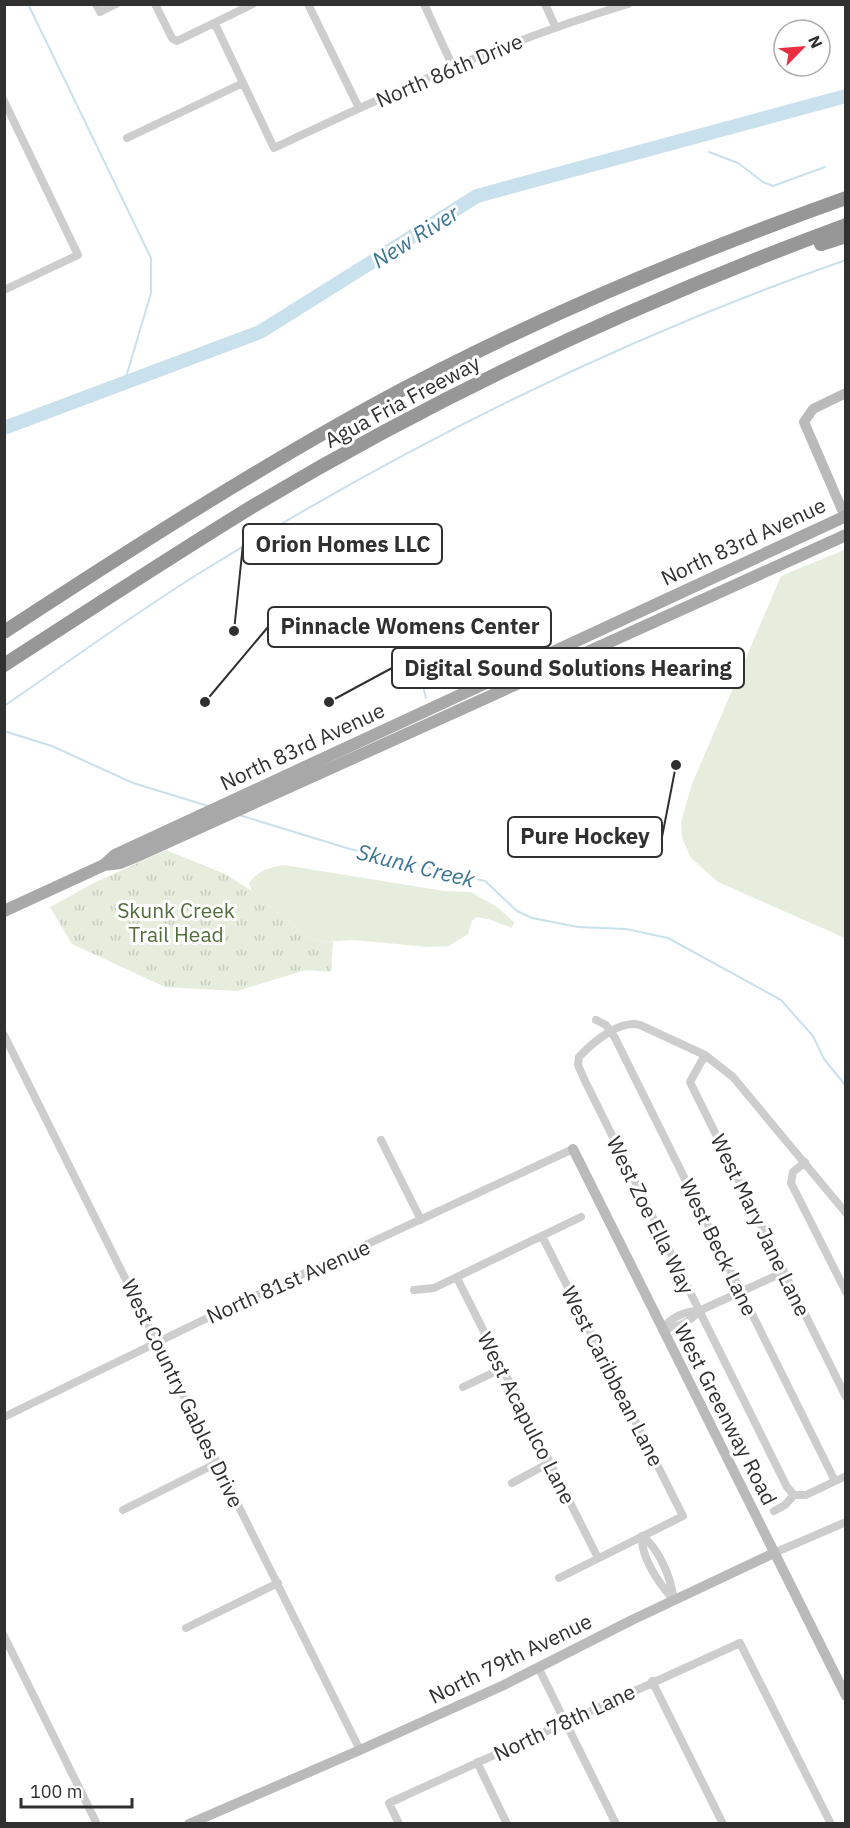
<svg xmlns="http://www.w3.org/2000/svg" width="850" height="1828" viewBox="0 0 850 1828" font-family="'IBM Plex Sans',sans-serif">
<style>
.green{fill:#e6eddd}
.park{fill:url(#park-tufts)}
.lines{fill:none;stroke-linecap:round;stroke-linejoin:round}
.stream{stroke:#c9e0ed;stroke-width:2}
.river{stroke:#c9e0ed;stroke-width:14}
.street{stroke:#cdcdcd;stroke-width:8}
.secondary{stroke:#bababa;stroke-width:10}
.primary{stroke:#a8a8a8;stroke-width:12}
.highway{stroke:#979797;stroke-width:14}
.labels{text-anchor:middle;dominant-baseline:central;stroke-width:6;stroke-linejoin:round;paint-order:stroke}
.street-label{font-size:21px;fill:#303030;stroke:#fff}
.park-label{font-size:21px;fill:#546d3b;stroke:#fff}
.water-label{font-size:22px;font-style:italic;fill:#3a7495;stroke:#fff}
.leader{fill:none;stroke:#303030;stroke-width:2}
.callout-dot{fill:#303030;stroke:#fff;stroke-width:2}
.callout{fill:#fff;stroke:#303030;stroke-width:2}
.callout-label{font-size:22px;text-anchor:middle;font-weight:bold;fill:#303030}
</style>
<defs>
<pattern id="park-tufts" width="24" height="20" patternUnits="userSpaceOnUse" patternTransform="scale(1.5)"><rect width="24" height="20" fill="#e6eddd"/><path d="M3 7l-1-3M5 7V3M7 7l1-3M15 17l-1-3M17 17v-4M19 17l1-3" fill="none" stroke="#c6ccbe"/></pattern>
</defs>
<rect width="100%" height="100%" fill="#fff"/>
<!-- green -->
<path class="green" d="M844,550L846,551L845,938L718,882L691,858L682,838L681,822L692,784L781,576Z
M284,865L444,891L471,892L497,907L514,922L512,928L488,919L476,917L472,921L468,934L449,946L429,947L354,940L322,942L307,937L252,891L249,883C259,870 268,868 284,865Z"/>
<!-- park -->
<path class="park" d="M166,850L225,874L252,891L307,937L322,942H333L331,972L306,970L237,991L165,987L72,944L50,907L96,882Z"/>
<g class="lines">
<!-- stream -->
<path class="stream" d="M28,4L151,258V293L124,384
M709,152L738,163L763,182L773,186L825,167
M424,690L426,698
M4,706C73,659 140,609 211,566C411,443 624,337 846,260
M4,731L52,746L133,783L208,806
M239,815L350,849L485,881L517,911L532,918L578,927L626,929L668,938L781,1000L813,1036L824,1059L846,1086"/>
<!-- river -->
<path class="river" d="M4,428L260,332L477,196L846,96"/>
<!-- street -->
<path class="street" d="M96,4L100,12L116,4
M155,4L172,38L177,41L253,4
M308,4L359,108
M424,4L453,67
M545,4L555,26
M215,24L274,148C390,93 505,41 628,4
M4,101L78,255L4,290
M127,138L243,83
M596,1020L606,1025L615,1038L835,1481
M4,1035L360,1750
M705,1055L690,1082L846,1397
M381,1140L421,1220
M805,1162L793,1172L791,1183L846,1292
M542,1236L683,1516L559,1578
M457,1278L598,1558
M414,1290L434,1288L581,1217
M662,1329C672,1317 683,1311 699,1311L784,1272
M662,1329C677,1328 689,1323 699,1311
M463,1387L503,1368
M4,1417L199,1322L573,1149
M512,1483L549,1463
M794,1495L787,1487L585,1081L578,1065L579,1057C592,1043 620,1019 640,1025L705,1055L733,1077L846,1213
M794,1495H806L846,1476
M123,1510L217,1463
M774,1511L785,1505L794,1495
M642,1536C640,1557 660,1585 674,1600
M642,1536C660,1549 671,1579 674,1600
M774,1553L846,1522
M186,1628L278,1583
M4,1636L97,1824
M539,1669L616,1824
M652,1681L723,1824
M477,1762L507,1824
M399,1824L389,1803L740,1643L831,1824"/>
<!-- secondary -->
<path class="secondary" d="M846,393L813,409L804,422L846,519
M573,1149L846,1696
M189,1824L360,1750L504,1685L632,1620L774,1553"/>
<!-- primary -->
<path class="primary" d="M104,865L115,855L846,516
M4,911L104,865L120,863L137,856L846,535"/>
<!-- highway -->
<path class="highway" d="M821,244L846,236
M4,632C123,554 242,478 366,409C519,325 681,257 846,198
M4,665C86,612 167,559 250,508C438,395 640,301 846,225"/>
</g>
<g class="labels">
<!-- street labels -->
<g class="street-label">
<text transform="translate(449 70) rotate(-23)">North 86th Drive</text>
<text transform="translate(402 401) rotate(-28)">Agua Fria Freeway</text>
<text transform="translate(743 541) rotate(-25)">North 83rd Avenue</text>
<text transform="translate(302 746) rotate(-25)">North 83rd Avenue</text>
<text transform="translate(651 1215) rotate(64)">West Zoe Ella Way</text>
<text transform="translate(761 1225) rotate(64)">West Mary Jane Lane</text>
<text transform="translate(719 1247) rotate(64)">West Beck Lane</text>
<text transform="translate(288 1281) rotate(-24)">North 81st Avenue</text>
<text transform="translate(613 1376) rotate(63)">West Caribbean Lane</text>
<text transform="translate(183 1393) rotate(64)">West Country Gables Drive</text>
<text transform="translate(726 1414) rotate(63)">West Greenway Road</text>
<text transform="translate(527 1418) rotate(63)">West Acapulco Lane</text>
<text transform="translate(510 1658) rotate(-26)">North 79th Avenue</text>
<text transform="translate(564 1722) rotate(-25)">North 78th Lane</text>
</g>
<!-- park labels -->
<g class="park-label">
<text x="176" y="910">Skunk Creek<tspan x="176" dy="24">Trail Head</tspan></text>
</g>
<!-- water labels -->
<g class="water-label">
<text transform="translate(415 236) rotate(-32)">New River</text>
<text transform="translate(416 865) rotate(14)">Skunk Creek</text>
</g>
</g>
<!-- callouts -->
<path class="leader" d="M234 631L243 544M205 702L268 627M329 702L392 668M676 765L662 837"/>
<g class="callout-dot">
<circle cx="234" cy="631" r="6"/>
<circle cx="205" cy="702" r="6"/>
<circle cx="329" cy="702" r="6"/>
<circle cx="676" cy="765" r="6"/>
</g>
<g class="callout">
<rect x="243" y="524" width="199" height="40" rx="6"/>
<rect x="268" y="607" width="283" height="40" rx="6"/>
<rect x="392" y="648" width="352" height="40" rx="6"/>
<rect x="508" y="817" width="154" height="40" rx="6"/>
</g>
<g class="callout-label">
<text x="343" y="552">Orion Homes LLC</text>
<text x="410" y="634">Pinnacle Womens Center</text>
<text x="568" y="676">Digital Sound Solutions Hearing</text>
<text x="585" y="844">Pure Hockey</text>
</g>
<!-- border -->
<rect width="850" height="1828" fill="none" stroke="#303030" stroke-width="12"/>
<!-- north arrow -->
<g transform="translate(802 48) rotate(65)"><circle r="28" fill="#ffffff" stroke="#acacac" stroke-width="1.5"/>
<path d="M0-4.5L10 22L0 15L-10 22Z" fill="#eb2d40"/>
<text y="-9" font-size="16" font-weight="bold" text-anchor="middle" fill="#303030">N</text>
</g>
<!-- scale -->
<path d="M21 1798v9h111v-9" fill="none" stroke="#303030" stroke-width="3"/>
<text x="30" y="1798" font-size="18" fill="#303030" stroke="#ffffff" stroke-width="4.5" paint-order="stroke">100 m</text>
</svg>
